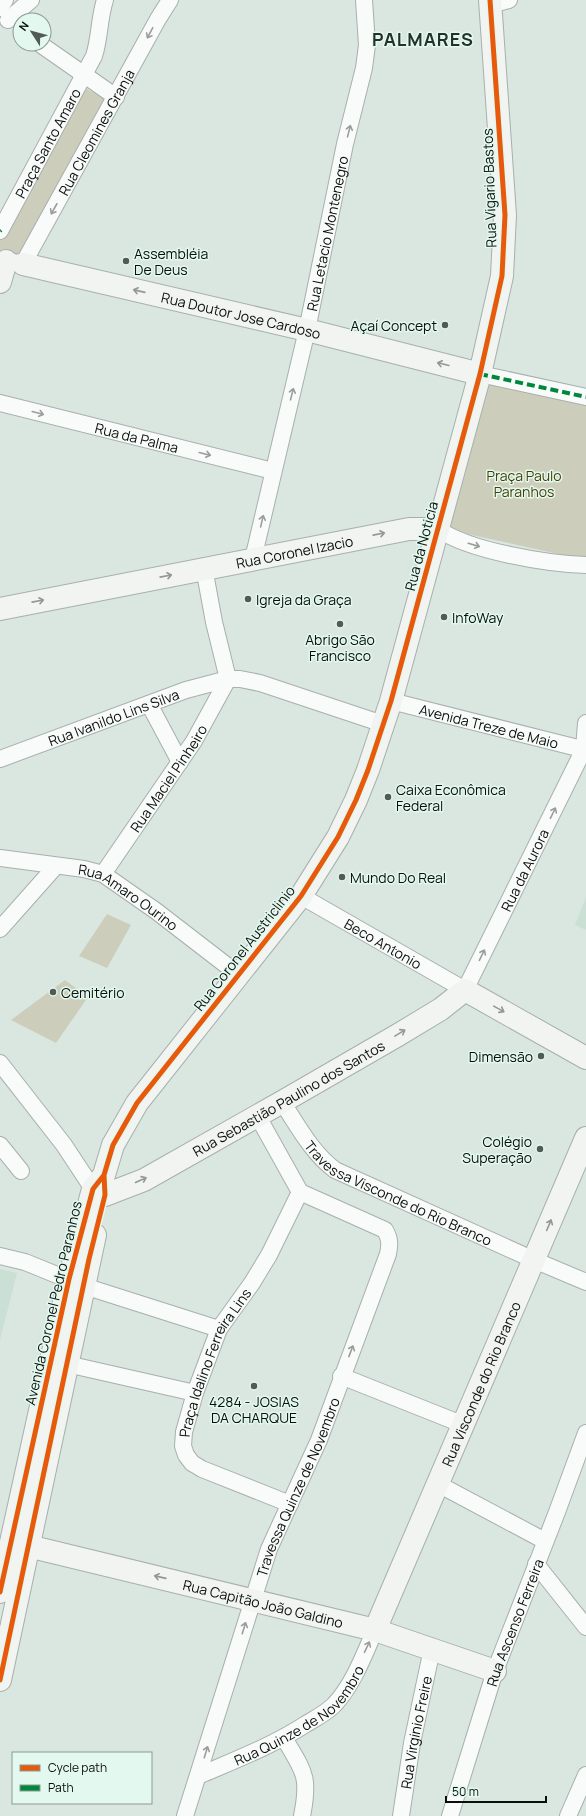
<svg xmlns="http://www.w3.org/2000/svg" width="586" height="1816" viewBox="0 0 586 1816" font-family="Manrope,sans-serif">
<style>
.built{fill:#cae0d5}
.green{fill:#cccebb}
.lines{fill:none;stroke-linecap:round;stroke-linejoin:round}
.street-casing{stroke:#a7b0ac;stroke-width:18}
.secondary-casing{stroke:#a7b0ac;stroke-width:24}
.street{stroke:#f9fbfa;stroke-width:16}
.secondary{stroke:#f1f4f1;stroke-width:22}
.quiet{stroke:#00873e;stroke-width:4;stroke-dasharray:8 4;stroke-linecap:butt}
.cycleway-casing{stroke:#e3f8ee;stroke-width:8}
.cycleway{stroke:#e8590c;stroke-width:5}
.oneway{stroke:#999d9b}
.oneway2{stroke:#949895}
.poi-dot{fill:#525a56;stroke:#e3f8ee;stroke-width:1.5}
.labels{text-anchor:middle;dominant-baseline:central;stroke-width:3;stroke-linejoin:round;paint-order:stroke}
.street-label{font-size:14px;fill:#080f0c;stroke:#e3f8ee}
.poi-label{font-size:14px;fill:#080f0c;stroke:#e3f8ee;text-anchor:start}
.park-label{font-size:14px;fill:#463e03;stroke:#e3f8ee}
.district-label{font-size:18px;font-weight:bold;letter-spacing:1px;fill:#22322b;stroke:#e3f8ee}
</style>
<rect width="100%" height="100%" fill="#dae6e0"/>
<!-- built -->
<path class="built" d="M586,897V930L575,925Z
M0,1269L17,1273L0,1340Z"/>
<!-- green -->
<path class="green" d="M83,87L109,101L19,259L0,253V241Z
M486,381L586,400V560L449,530Z
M107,914L131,925L107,968L79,956Z
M65,980L88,997L56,1043L11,1020Z"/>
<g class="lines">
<!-- street casing -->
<g class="street-casing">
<g id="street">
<path d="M490,5L509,0"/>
<path d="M0,8L5,0"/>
<path d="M8,20L31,0"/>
<path d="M40,44L116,97"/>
<path id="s1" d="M0,231L94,56C100,38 99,18 105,0"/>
<path id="s2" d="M13,262L23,264L158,19L170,0"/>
<path d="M480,374L586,397"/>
<path id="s3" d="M0,403L273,471"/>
<path d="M438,529C469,551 548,564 586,565"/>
<path id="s4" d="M253,559L307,330L345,144L364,68L367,45L364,0"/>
<path d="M204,568L214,622L228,679"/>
<path id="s5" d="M391,701L586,750"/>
<path d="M149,704L180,762"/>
<path id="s6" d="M0,759L186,690L228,679H240L260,683L383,724"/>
<path id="s7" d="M0,858L84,869L103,874L156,911L239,975"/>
<path id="s8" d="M103,874L194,741L228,679"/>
<path id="s9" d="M301,896L465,990L584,749L586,723"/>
<path d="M0,929L55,867"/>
<path d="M0,1063L64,1145L93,1189"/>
<path id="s10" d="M282,1102C298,1126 312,1153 335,1170L534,1260L586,1282"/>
<path d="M0,1145L21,1171"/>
<path d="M0,1256L25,1262L84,1286L219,1329"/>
<path d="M58,1362L195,1393"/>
<path d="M341,1376L464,1425"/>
<path d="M438,1484L545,1541"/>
<path id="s11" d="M290,1504L202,1469L192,1463L186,1455L183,1446L184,1432L195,1393L219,1329L252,1283L269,1255L300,1192"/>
<path d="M536,1564L586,1627"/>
<path d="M284,1738C304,1772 310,1776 302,1816"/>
<path id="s12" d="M198,1776C235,1760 272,1746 306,1724C316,1718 326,1713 334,1705C353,1685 364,1655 375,1630"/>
<path id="s13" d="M185,1816L269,1549L319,1440L388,1254C390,1244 390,1239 385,1230L300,1192L257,1115"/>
<path id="s14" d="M401,1816L412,1743L432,1649"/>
<path id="s15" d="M450,1816L495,1671L557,1512L586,1433"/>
<path d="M568,1816L586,1775"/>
</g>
</g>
<!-- secondary casing -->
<g class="secondary-casing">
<g id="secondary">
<path id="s16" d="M23,264L307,330L480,374"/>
<path d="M0,282L6,261"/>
<path id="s17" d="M0,609L409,529H438"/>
<path id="s18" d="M105,1195L144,1180L282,1102L398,1035L441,1009L465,990L586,1058"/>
<path id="s19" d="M28,1546L375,1630L495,1671"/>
<path d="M0,1592L69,1279L93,1189L104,1175L113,1145L137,1103L301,896L338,837L356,800L368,770L391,701L480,374L502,276L505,215L490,0"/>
<path id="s20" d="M375,1630L586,1138"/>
<path d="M0,1680L95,1235"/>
</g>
</g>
<!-- street -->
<use href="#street" class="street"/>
<!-- secondary -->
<use href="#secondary" class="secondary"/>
<!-- quiet -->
<path class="quiet" d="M0,231L1,230
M480,374L586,397"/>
<!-- cycleway casing -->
<g class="cycleway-casing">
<path id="cycleway" d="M0,1592L69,1279L93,1189L104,1175L113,1145L137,1103L301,896L338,837L356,800L368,770L391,701L480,374L502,276L505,215L490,0
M0,1680L89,1259L105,1195L104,1175"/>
</g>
<!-- cycleway -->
<use href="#cycleway" class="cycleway"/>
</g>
<!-- one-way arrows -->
<defs><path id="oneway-shaft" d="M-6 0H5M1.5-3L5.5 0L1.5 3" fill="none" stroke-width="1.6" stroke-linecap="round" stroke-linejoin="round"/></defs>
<g class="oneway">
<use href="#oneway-shaft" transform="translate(150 33) rotate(118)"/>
<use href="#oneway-shaft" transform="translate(349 131) rotate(-76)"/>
<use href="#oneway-shaft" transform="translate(54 209) rotate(119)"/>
<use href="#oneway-shaft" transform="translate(292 394) rotate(-76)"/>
<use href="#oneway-shaft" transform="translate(38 413) rotate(15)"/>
<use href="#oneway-shaft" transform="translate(205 454) rotate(14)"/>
<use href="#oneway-shaft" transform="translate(262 521) rotate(-77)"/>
<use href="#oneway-shaft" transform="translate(474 545) rotate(16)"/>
<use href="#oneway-shaft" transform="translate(553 813) rotate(-64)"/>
<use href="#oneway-shaft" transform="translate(482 955) rotate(-64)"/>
<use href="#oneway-shaft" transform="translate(351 1351) rotate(-69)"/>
<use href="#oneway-shaft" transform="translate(244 1628) rotate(-73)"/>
<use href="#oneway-shaft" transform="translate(367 1647) rotate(-65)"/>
<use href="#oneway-shaft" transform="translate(206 1752) rotate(-73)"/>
</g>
<g class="oneway2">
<use href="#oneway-shaft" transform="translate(139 291) rotate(-167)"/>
<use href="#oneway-shaft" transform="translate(443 364) rotate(-166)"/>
<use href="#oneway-shaft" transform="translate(379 534) rotate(-11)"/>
<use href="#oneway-shaft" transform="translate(166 576) rotate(-11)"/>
<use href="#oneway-shaft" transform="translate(38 601) rotate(-11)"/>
<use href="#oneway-shaft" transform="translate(499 1009) rotate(29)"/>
<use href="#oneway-shaft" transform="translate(400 1033) rotate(-31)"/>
<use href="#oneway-shaft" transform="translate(141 1180) rotate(-24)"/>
<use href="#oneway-shaft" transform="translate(549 1225) rotate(-67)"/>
<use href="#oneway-shaft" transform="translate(160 1577) rotate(-167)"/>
</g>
<!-- markers -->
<g class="poi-dot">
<circle cx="126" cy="261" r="4"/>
<circle cx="445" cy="325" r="4"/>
<circle cx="248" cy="599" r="4"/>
<circle cx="444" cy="617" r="4"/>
<circle cx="340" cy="624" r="4"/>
<circle cx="388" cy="797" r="4"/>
<circle cx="342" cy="877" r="4"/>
<circle cx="53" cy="992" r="4"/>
<circle cx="541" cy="1056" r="4"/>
<circle cx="540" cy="1149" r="4"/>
<circle cx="254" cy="1386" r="4"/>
</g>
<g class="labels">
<!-- street labels -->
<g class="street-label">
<text stroke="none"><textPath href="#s2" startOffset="161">Rua Cleomines Granja</textPath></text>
<text stroke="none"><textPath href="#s1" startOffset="100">Praça Santo Amaro</textPath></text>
<text transform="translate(489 188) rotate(-92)">Rua Vigario Bastos</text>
<text stroke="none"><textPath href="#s4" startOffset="334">Rua Letacio Montenegro</textPath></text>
<text stroke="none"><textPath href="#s16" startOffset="224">Rua Doutor Jose Cardoso</textPath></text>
<text stroke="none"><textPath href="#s3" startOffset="141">Rua da Palma</textPath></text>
<text transform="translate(421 546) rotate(-75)">Rua da Noticia</text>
<text stroke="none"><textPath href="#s17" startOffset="300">Rua Coronel Izacio</textPath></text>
<text stroke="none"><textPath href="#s6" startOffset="121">Rua Ivanildo Lins Silva</textPath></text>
<text stroke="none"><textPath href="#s5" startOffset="101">Avenida Treze de Maio</textPath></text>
<text stroke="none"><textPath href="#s8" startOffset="116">Rua Maciel Pinheiro</textPath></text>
<text stroke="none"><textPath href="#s9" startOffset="323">Rua da Aurora</textPath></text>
<text stroke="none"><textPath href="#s7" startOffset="137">Rua Amaro Ourino</textPath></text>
<text stroke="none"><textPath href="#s9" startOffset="95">Beco Antonio</textPath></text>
<text transform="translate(244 948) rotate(-52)">Rua Coronel Austriclinio</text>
<text stroke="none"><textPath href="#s18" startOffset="208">Rua Sebastião Paulino dos Santos</textPath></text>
<text stroke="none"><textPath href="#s10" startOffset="153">Travessa Visconde do Rio Branco</textPath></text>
<text transform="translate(53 1303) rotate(-77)">Avenida Coronel Pedro Paranhos</text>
<text stroke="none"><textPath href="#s11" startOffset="216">Praça Idalino Ferreira Lins</textPath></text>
<text stroke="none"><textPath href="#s20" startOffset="268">Rua Visconde do Rio Branco</textPath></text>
<text stroke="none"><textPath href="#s13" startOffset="348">Travessa Quinze de Novembro</textPath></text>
<text stroke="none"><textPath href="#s19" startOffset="242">Rua Capitão João Galdino</textPath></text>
<text stroke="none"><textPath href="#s15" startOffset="204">Rua Ascenso Ferreira</textPath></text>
<text stroke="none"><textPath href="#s12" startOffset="120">Rua Quinze de Novembro</textPath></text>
<text stroke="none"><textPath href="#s14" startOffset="85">Rua Virginio Freire</textPath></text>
</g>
<!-- poi labels -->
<g class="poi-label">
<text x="134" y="253">Assembléia<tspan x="134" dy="16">De Deus</tspan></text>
<text x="437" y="325" text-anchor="end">Açaí Concept</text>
<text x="256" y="599">Igreja da Graça</text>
<text x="452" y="617">InfoWay</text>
<text x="340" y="639" text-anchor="middle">Abrigo São<tspan x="340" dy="16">Francisco</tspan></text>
<text x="396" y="789">Caixa Econômica<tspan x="396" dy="16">Federal</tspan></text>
<text x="350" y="877">Mundo Do Real</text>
<text x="61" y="992">Cemitério</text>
<text x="533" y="1056" text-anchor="end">Dimensão</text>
<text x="532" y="1141" text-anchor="end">Colégio<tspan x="532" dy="16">Superação</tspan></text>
<text x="254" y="1401" text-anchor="middle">4284 - JOSIAS<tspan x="254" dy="16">DA CHARQUE</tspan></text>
</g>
<!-- park labels -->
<g class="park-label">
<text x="524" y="475">Praça Paulo<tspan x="524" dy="16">Paranhos</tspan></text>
</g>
<!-- district labels -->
<g class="district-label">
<text x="423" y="39">PALMARES</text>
</g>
</g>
<!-- legend -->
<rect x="12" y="1752" width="140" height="52" fill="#e3f8ee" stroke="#8b9b94"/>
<rect x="20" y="1765" width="20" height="6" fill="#e8590c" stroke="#8b9b94"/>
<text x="48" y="1772" font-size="12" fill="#080f0c">Cycle path</text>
<rect x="20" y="1785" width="20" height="6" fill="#00873e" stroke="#8b9b94"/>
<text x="48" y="1792" font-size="12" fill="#080f0c">Path</text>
<!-- north arrow -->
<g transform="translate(32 32) rotate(306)"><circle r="19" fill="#e3f8ee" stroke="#8b9b94"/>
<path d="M0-3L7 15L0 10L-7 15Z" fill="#525a56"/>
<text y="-6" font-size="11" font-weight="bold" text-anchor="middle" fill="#080f0c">N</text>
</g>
<!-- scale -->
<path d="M446 1796v6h100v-6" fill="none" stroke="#080f0c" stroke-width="2"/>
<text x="452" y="1796" font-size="12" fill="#080f0c" stroke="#e3f8ee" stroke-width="3" paint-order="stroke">50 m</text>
</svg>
